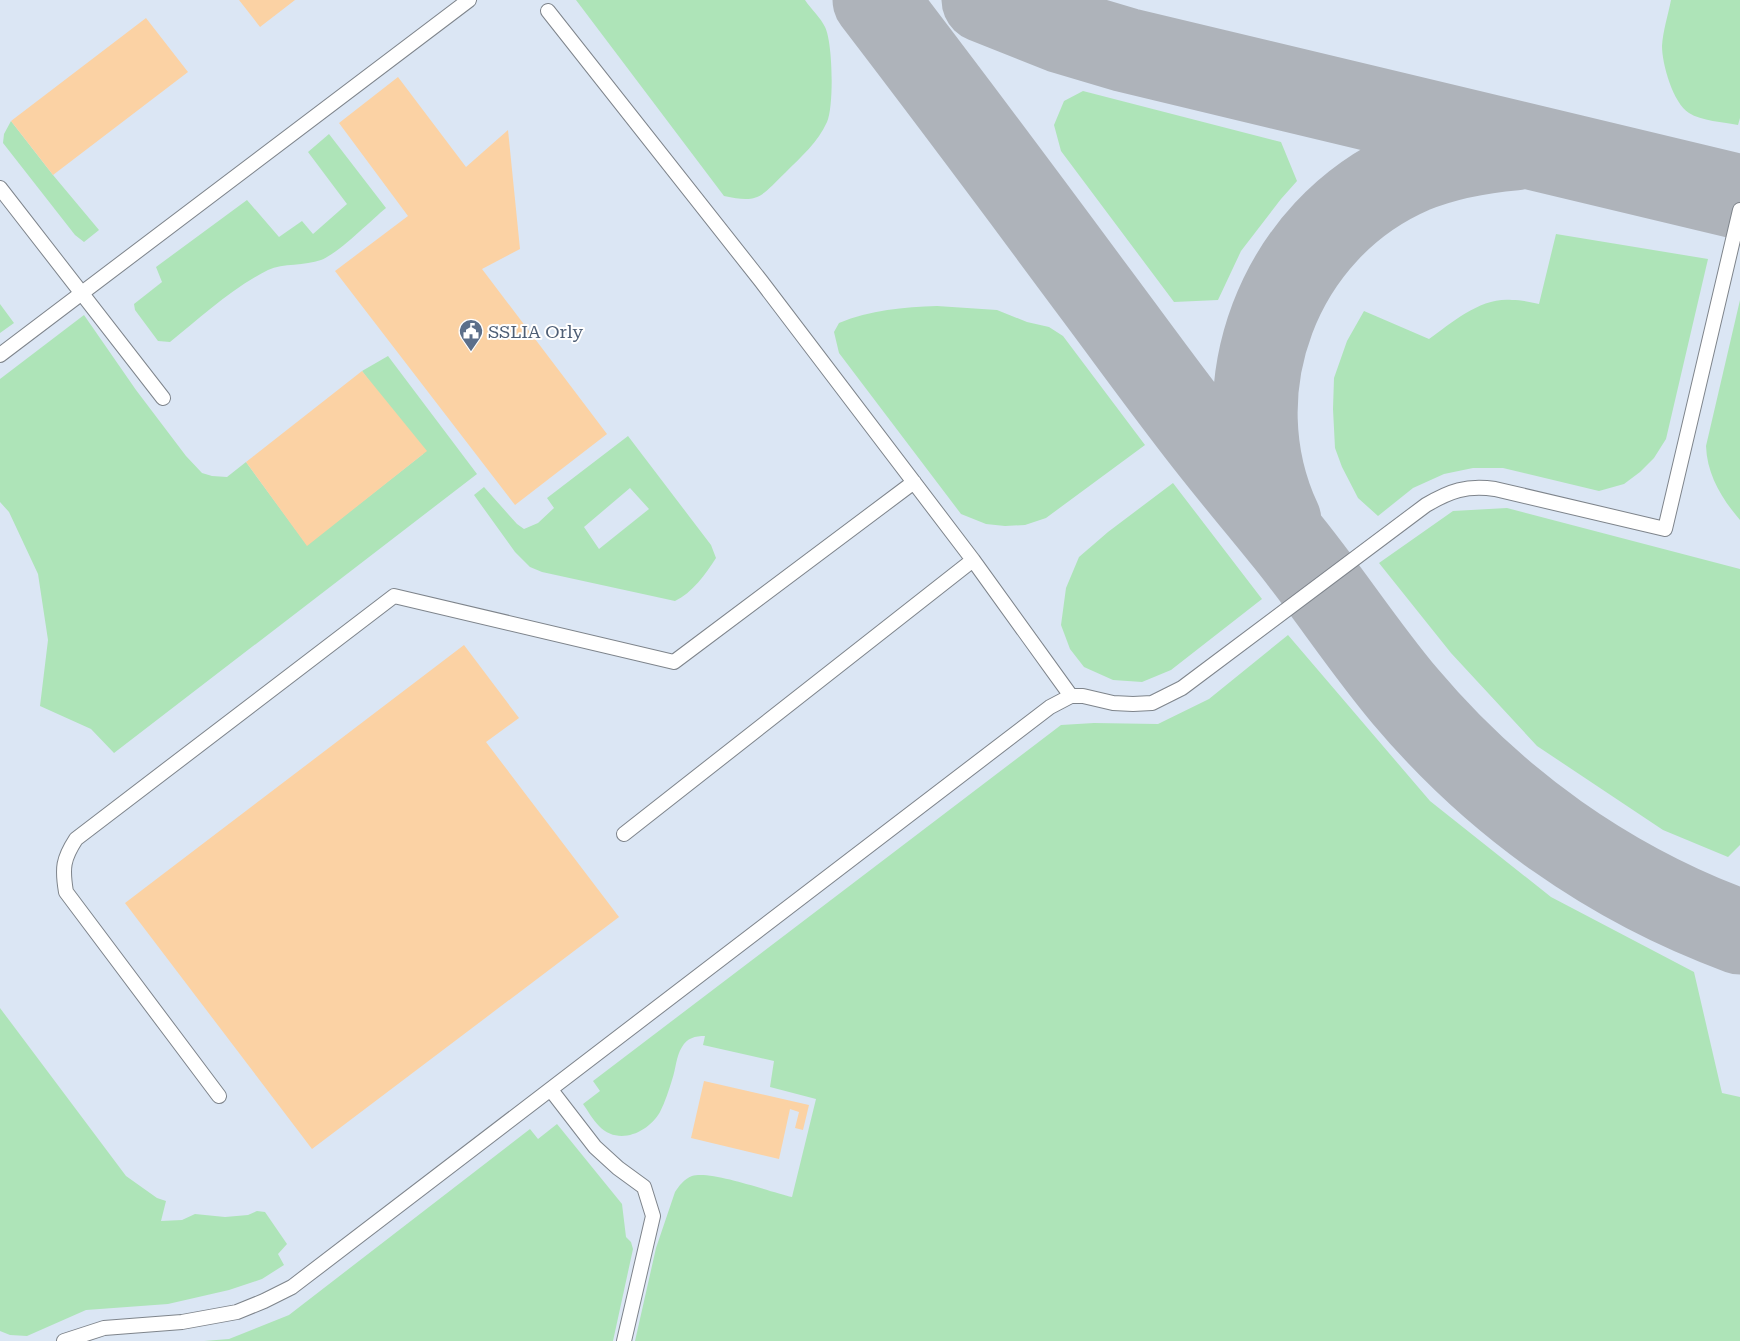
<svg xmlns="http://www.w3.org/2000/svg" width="1740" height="1341" viewBox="0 0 1740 1341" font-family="'Roboto Serif',serif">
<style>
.built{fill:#dbe6f4}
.green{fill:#aee4b8;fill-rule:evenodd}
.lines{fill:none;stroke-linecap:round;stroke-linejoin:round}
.taxiway{stroke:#aeb3ba;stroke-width:85}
.building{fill:#fbd2a4}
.service-casing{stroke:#7e848b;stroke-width:16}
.service{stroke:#fff;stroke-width:14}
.labels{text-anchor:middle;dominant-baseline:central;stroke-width:4;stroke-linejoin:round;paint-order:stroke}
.service-label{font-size:18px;fill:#4e5e75;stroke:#fff;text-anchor:start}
</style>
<rect width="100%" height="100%" fill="#ebf1f9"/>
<!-- built -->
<path class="built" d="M0,0H1740V1341H0Z"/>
<!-- green -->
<path class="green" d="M576,0H805C811,9 821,18 825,27C833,43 834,106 827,122C818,142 801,157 786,172C761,196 760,204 724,196Z
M1671,0H1740V118L1738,125C1724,122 1701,121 1689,113C1673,103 1662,64 1662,46C1663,31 1668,15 1671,0Z
M1083,91L1281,142L1297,181L1281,199L1241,251L1218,300L1174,302L1061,151L1054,125L1064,101Z
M11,121L53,175L99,230L84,242L75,235L3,143L4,134Z
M329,134L386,208C370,221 339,253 321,260C305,266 283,263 268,270C232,288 201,317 170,342L158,341L135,310L134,304L162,282L156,267L247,200L279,237L302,221L313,234L347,204L308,152Z
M1556,234L1708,259L1666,439L1654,458L1640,472L1624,484L1599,491L1503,468H1473L1444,474L1413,488L1378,516L1358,498L1342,467L1335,448L1333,409L1334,378L1347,341L1364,311L1429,339C1453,322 1481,297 1512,300C1521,300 1531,302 1539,304Z
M1740,300V520C1722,499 1707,475 1706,446Z
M0,304L14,323L0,333Z
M937,306L997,310L1027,322L1049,327L1063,336L1145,445L1046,518L1025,525L1005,526L986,524L961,514L839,353L834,332L839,323C870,310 904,307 937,306Z
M84,315L136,390L186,456L202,473L212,476L227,477L246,462L307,545L423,454L362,371L388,356L477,474L114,753L91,729L40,706L48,640L38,574L9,512L0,502V379Z
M628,436L711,545L716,558C706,574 692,593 675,601L542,572L530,567L515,552L474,495L484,487L517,524L524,529L538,523L554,508L547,498ZM630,488L649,509L599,549L584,527Z
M1173,483L1262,599L1171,670L1142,682L1113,680L1084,667L1070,649L1061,625L1066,588L1079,557L1108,532Z
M1507,508L1740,569V845L1728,857L1663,830L1537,746L1451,653L1379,563L1453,511Z
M1288,635L1430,801L1551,897L1694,972L1722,1093L1740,1097V1341H635L656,1248L675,1192C679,1186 684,1179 692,1176C711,1170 770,1192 792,1197L816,1099L770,1087L774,1061L703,1045L705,1036C695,1036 687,1038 682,1047C676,1056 676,1069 672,1080C669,1090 665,1102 660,1112C648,1133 618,1146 599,1126C593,1120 588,1111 583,1104L600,1091L593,1081L1061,725L1094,723L1158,724L1209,699Z
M0,1008L126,1176L157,1198L166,1201L161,1221L182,1220L195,1214L225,1217L248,1215L257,1211L265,1212L287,1244L278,1254L284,1265L262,1279L229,1290L168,1304L86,1310L27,1336L10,1335L0,1331Z
M557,1124L622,1204L626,1237L631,1242L633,1249L613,1341H204L229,1339L289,1315L530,1129L538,1139Z"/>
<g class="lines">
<!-- taxiway -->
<path class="taxiway" d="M875,0C947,94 1018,189 1089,285C1128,337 1166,390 1206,441C1231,473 1257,504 1283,536C1326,588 1362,645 1405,696C1495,803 1609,884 1740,932
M984,0L1062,31L1126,50L1740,197
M1279,521C1218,390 1278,229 1412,171C1444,158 1480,151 1515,148"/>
</g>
<!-- building -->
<path class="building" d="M239,0H295L260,27Z
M146,18L188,72L53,175L11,121Z
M398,77L466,167L508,130L520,249L482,269L607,434L515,505L335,271L408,216L339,123Z
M362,371L427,451L307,546L246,462Z
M464,645L519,718L486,742L619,917L312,1149L125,903Z
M704,1081L809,1105L803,1130L795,1128L799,1112L790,1109L779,1159L691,1138Z"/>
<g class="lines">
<!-- service casing -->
<g class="service-casing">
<path id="service" d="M548,11L761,281L973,560L1071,696
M0,188L163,398
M0,355L469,0
M624,834L973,560
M551,1090L595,1147L618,1168L644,1187L653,1216L624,1341
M219,1096L66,892C62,868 63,859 76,839L394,596L674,662L914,482
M64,1341L104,1328L182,1322L237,1312L264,1301L292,1287L1050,707L1071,696H1083L1113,703L1133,704L1152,703L1182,688L1426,505C1450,491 1466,485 1495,489L1665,529L1740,210"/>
</g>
<!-- service -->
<use href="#service" class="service"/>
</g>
<!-- icons -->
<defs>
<g id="civic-pin" transform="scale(1.25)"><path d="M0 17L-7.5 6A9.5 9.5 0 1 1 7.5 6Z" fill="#5c6f8a" stroke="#fff"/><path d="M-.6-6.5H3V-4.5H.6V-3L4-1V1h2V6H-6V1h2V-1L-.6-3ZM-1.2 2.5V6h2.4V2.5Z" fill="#fff"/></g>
</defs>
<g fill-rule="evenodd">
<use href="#civic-pin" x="471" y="331"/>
</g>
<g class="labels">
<!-- service labels -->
<g class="service-label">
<text x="488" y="331">SSLIA Orly</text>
</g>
</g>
</svg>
